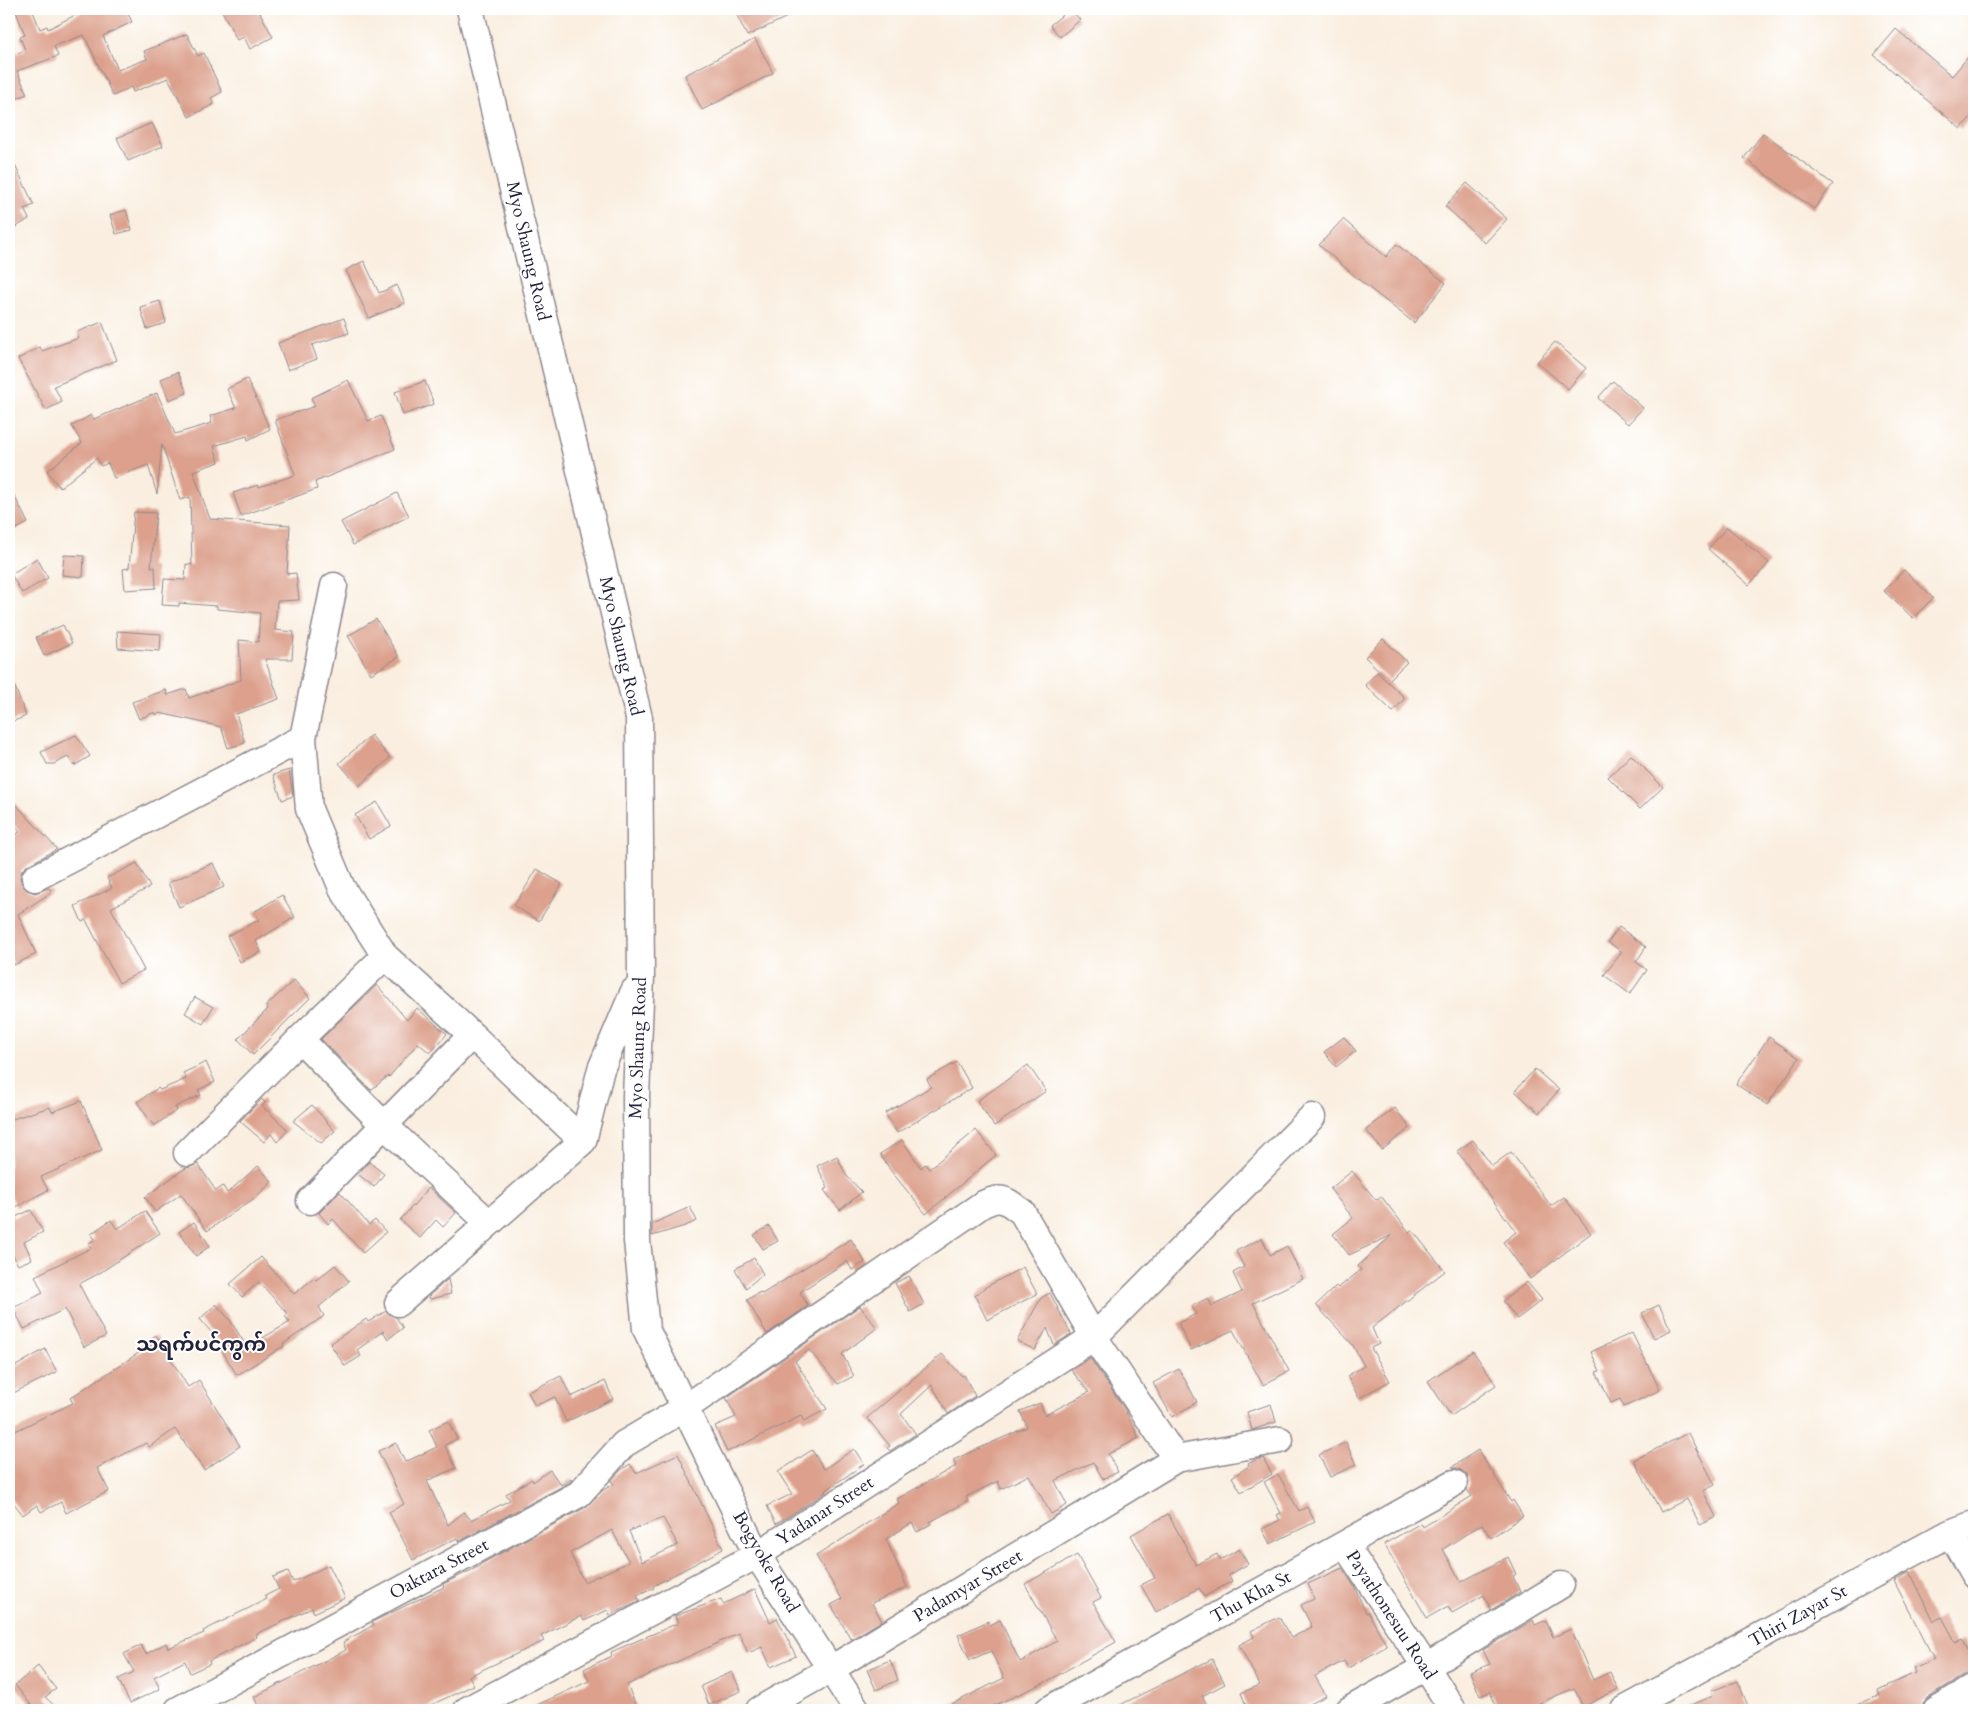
<svg xmlns="http://www.w3.org/2000/svg" width="1983" height="1719" viewBox="0 0 1983 1719" font-family="Cardo,'Noto Sans Myanmar',serif">
<style>
.building{fill:#dca08c;fill-rule:evenodd}
.lines{fill:none;stroke-linecap:round;stroke-linejoin:round}
.minor-casing{stroke:#8e888d;stroke-width:29}
.minor{stroke:#fff;stroke-width:26}
.labels{text-anchor:middle;dominant-baseline:central;stroke-width:4;stroke-linejoin:round;paint-order:stroke}
.street-label{font-size:18px;fill:#22223b;stroke:#fff}
.quarter-label{font-size:20px;font-weight:bold;fill:#22223b;stroke:#fff}
</style>
<rect width="100%" height="100%" fill="#fff"/>
<filter id="ink" filterUnits="userSpaceOnUse"><feTurbulence type="fractalNoise" baseFrequency=".02" numOctaves="2"/><feDisplacementMap in="SourceGraphic" scale="10" xChannelSelector="R" yChannelSelector="G"/><feConvolveMatrix kernelMatrix="1 2 1 2 8 2 1 2 1" color-interpolation-filters="sRGB"/></filter>
<filter id="wash" filterUnits="userSpaceOnUse"><feTurbulence type="fractalNoise" baseFrequency=".0096" numOctaves="4" result="noise"/><feDisplacementMap in="SourceGraphic" scale="20" xChannelSelector="R" yChannelSelector="G"/><feGaussianBlur stdDeviation="1.12" result="paint"/><feColorMatrix in="noise" values="0 0 0 0 0 0 0 0 0 0 0 0 0 0 0 0 0 1.4 0 .05"/><feComposite in="paint" operator="in"/></filter>
<g filter="url(#wash)">
<rect width="100%" height="100%" fill="#f9eedf"/>
<g id="blocks">
<!-- building -->
<path class="building" d="M15,9H32L40,29L47,26L48,29L87,9H126L132,22L103,36L118,70L147,59L144,51L187,34L198,56L204,53L222,92L211,98L214,104L189,117L168,78L133,92L131,87L113,96L84,35L54,46L58,56L17,71L27,94L9,102V51L11,56L25,50L20,37L25,35Z
M221,9H258L273,37L250,49L244,37L237,40Z
M734,9H804L747,36Z
M1070,9L1080,20L1060,37L1050,25Z
M1896,29L1952,76L1974,50V113L1961,129L1874,55Z
M755,39L773,73L702,110L685,75Z
M152,123L163,146L128,161L117,138Z
M1763,133L1833,184L1814,209L1744,158Z
M9,153L34,205L24,209L29,219L9,231Z
M1467,183L1507,219L1485,243L1445,206Z
M126,210L132,230L116,234L110,215Z
M1343,219L1386,257L1396,244L1446,283L1414,323L1358,279L1319,245Z
M364,261L379,293L397,285L405,303L369,318L346,270Z
M160,301L166,323L147,329L140,307Z
M344,318L349,333L312,345L317,359L288,370L278,343Z
M102,322L117,360L54,386L62,402L46,410L18,359L40,347L42,351L79,338L77,332Z
M1555,342L1586,368L1568,389L1537,362Z
M178,372L187,393L169,400L161,379Z
M247,379L270,429L248,440L247,436L214,446L219,462L193,471L210,519L290,525L287,574L296,573L299,600L277,601L275,630L294,632L292,659H265L279,699L236,714L245,743L228,748L221,727L160,713L156,715L155,712L139,719L132,702L166,690L167,695L186,689L189,698L241,680L239,640L258,642L260,613L217,609V606L179,603V606L162,605L164,579L185,580L186,564L192,565L190,497L180,500L162,445L157,494L148,465L114,478L108,463L101,466L97,458L60,488L47,471L82,443L72,426L91,415L94,419L157,393L175,434L212,423L210,416L236,408L227,389Z
M348,380L368,421L381,416L395,449L315,482L317,489L241,516L233,493L258,485L259,487L295,475L275,420L315,406L311,398Z
M425,381L434,404L403,415L395,392Z
M1613,381L1643,408L1628,424L1598,398Z
M9,485L28,523L9,533Z
M397,493L409,516L353,545L341,522Z
M134,512L156,513L151,567H155L156,588L125,590L123,569L129,568Z
M1727,527L1769,563L1749,585L1708,549Z
M64,555L84,556L83,577L62,575Z
M37,558L48,578L22,593L11,574Z
M1904,570L1933,598L1913,618L1884,591Z
M376,619L399,657L371,674L348,636Z
M63,625L72,643L44,656L36,637Z
M117,631L161,634L160,651L118,648Z
M1383,639L1407,662L1389,680L1365,657Z
M1377,672L1405,698L1393,712L1365,685Z
M9,674H10L26,716L9,723Z
M76,735L90,756L74,766L68,757L54,764H47L41,752Z
M371,735L390,758L359,786L339,763Z
M1631,755L1663,787L1640,809L1608,777Z
M289,770L293,796L282,800L273,775Z
M9,797L57,849L28,865L22,870L20,877L22,884L27,890L35,893L49,888L52,892L18,914L36,954L14,965L9,954V839L20,832L9,820Z
M377,802L391,826L369,839L355,815Z
M137,863L150,887L111,908L144,970L119,983L86,920L82,922L75,906L112,888L107,878Z
M213,863L224,887L179,907L168,883Z
M537,869L562,884L539,921L514,906Z
M282,895L295,917L256,941L261,952L240,962L227,936L259,920L254,912Z
M1619,927L1646,947L1636,962L1647,970L1630,994L1604,975L1622,952L1608,942Z
M294,980L310,998L253,1055L238,1039L268,1009L266,1006Z
M377,985L407,1020L417,1008L447,1034L430,1053L418,1043L389,1077L388,1076L371,1090L321,1039Z
M195,997L213,1007L203,1024L185,1013Z
M1344,1037L1356,1051L1336,1067L1324,1052Z
M1769,1037L1799,1058L1767,1105L1736,1084Z
M206,1062L215,1082L198,1090L201,1095L175,1107L177,1110L154,1126L137,1102L158,1088L160,1090L186,1079L183,1073Z
M957,1062L972,1088L897,1133L885,1113L931,1087L927,1079Z
M1028,1065L1046,1091L994,1126L977,1101Z
M1535,1069L1559,1090L1539,1113L1515,1091Z
M262,1099L265,1103L262,1106L288,1130L277,1142L271,1134L264,1142L240,1121Z
M81,1101L102,1150L41,1177L48,1190L16,1207L9,1191V1120L50,1107L52,1112Z
M312,1105L335,1131L321,1143L293,1121Z
M1395,1108L1410,1128L1382,1150L1366,1130Z
M976,1130L996,1155L926,1214L891,1171L880,1154L902,1140L921,1168L925,1164L929,1169Z
M1473,1140L1492,1166L1511,1152L1551,1206L1564,1197L1591,1233L1530,1279L1503,1242L1516,1232L1457,1151Z
M837,1156L846,1175L862,1192L840,1210L824,1190L828,1188L817,1166Z
M369,1162L384,1174L374,1187L358,1174Z
M198,1164L216,1191L223,1186L227,1193L258,1166L272,1182L256,1197L207,1231L181,1194L155,1212L145,1197L184,1169Z
M1352,1171L1376,1200L1381,1196L1409,1232L1412,1230L1445,1271L1372,1328L1379,1344L1371,1348L1390,1381L1359,1398L1347,1376L1364,1366L1352,1344L1316,1305L1336,1286L1338,1288L1361,1270L1358,1266L1392,1235L1349,1255L1333,1234L1353,1218L1330,1189Z
M429,1188L456,1213L443,1227L436,1220L420,1238L400,1220Z
M340,1192L369,1225L375,1220L386,1232L363,1253L333,1219L328,1224L319,1213Z
M690,1207L697,1221L685,1226L652,1236V1224Z
M9,1208L13,1218L31,1210L43,1232L24,1242L32,1259L18,1265L10,1249L9,1250Z
M145,1211L160,1233L98,1274L79,1284L106,1336L84,1347L65,1309L24,1329L13,1308L43,1293L35,1276L91,1248L88,1244L95,1239L91,1234L111,1220L117,1229Z
M194,1222L210,1246L196,1256L179,1232Z
M769,1226L778,1241L763,1249L754,1235Z
M1262,1238L1270,1255L1287,1246L1303,1279L1253,1303L1289,1371L1263,1385L1233,1330L1191,1350L1178,1323L1196,1314L1192,1306L1208,1298L1212,1306L1242,1292L1233,1273L1244,1267L1236,1251Z
M851,1239L865,1262L852,1270L847,1261L800,1292L808,1306L767,1334L747,1300L760,1292L762,1294Z
M261,1257L294,1294L314,1278L316,1280L335,1265L349,1281L319,1307L324,1316L283,1344L284,1346L237,1375L221,1349L224,1347L200,1319L216,1304L230,1320L247,1347L290,1322L285,1316L288,1314L259,1282L242,1297L230,1284Z
M754,1258L763,1274L746,1288L735,1269Z
M1023,1267L1037,1294L987,1320L975,1296L984,1288Z
M909,1276L924,1304L910,1312L895,1283Z
M448,1279L451,1294L430,1299L429,1296Z
M1527,1282L1542,1300L1517,1319L1503,1301Z
M1050,1293L1071,1334L1054,1345L1047,1328L1035,1350L1017,1341L1041,1298Z
M1659,1305L1671,1330L1654,1338L1642,1313Z
M860,1306L877,1328L842,1354L854,1376L838,1384L809,1350L795,1361L827,1409L804,1421L801,1416L727,1452L715,1426L736,1417L726,1398Z
M386,1311L396,1317L403,1328L388,1339L383,1331L357,1350L361,1356L345,1366L330,1344L366,1319L368,1322Z
M1632,1333L1660,1390L1624,1407L1620,1399L1611,1403L1596,1372L1600,1371L1591,1352Z
M156,1335L188,1387L199,1380L240,1446L204,1470L175,1429L149,1447L146,1443L97,1468L109,1491L66,1513L61,1502L41,1512L37,1505L23,1515L9,1497V1434L73,1403L70,1398L146,1348L143,1344Z
M45,1349L57,1372L9,1395V1370Z
M1473,1351L1496,1385L1451,1416L1428,1381Z
M942,1354L962,1376L964,1375L975,1396L948,1414L932,1385L901,1414L916,1434L890,1451L887,1448L890,1446L867,1418Z
M1090,1358L1125,1410L1139,1438L1108,1454L1118,1472L1103,1479L1093,1462L1055,1481L1067,1505L1051,1514L1029,1475L1001,1489L998,1481L966,1497L968,1501L930,1522L931,1524L917,1532L912,1523L886,1539L907,1587L872,1603L882,1621L851,1639L831,1605L842,1599L816,1556L899,1503L897,1499L956,1466L953,1460L1027,1427L1020,1411L1040,1403L1045,1415L1089,1392L1071,1370Z
M1179,1369L1197,1402L1172,1417L1153,1383Z
M561,1376L571,1397L605,1381L613,1399L566,1422L555,1397L535,1406L528,1392Z
M1271,1404L1276,1422L1252,1430L1247,1412Z
M448,1421L457,1439L445,1445L456,1468L427,1481L448,1525L464,1512L471,1520L510,1500L506,1494L532,1479L533,1482L550,1470L561,1485L573,1478L570,1482L460,1541L457,1538L413,1560L389,1512L404,1504L378,1451L396,1443L405,1462L437,1447L429,1430Z
M1688,1433L1715,1485L1703,1491L1716,1517L1700,1525L1687,1499L1661,1512L1634,1460Z
M1346,1442L1356,1465L1330,1477L1319,1455Z
M854,1449L864,1464L825,1491L826,1492L776,1524L767,1506L792,1494L778,1472L812,1450L824,1469Z
M1478,1450L1511,1502L1513,1500L1523,1516L1491,1538L1482,1524L1443,1549L1461,1582L1508,1557L1516,1574L1513,1576L1520,1592L1491,1610L1484,1595L1452,1613L1448,1606L1427,1618L1384,1544L1421,1523L1423,1527L1472,1496L1467,1490L1469,1483L1467,1475L1461,1470L1452,1467Z
M678,1454L723,1549L653,1586L654,1588L637,1596L640,1601L610,1615L608,1610L584,1621L581,1616L541,1636L544,1641L469,1676L474,1685L420,1710H260L254,1697L346,1650L343,1642L374,1625L372,1622L444,1587L443,1584L480,1566L479,1565L586,1507L603,1490L614,1484L611,1481L621,1470L630,1464L636,1473ZM663,1518L678,1545L642,1562L629,1531ZM612,1530L629,1562L584,1582L570,1553Z
M1263,1458L1272,1474L1241,1492L1232,1477L1249,1466L1248,1464L1255,1460Z
M1278,1474L1299,1511L1307,1507L1315,1522L1270,1544L1262,1529L1280,1520L1277,1515L1281,1513L1264,1482Z
M1168,1514L1196,1565L1217,1554L1220,1560L1239,1549L1248,1564L1229,1575L1232,1581L1204,1597L1199,1588L1156,1612L1141,1585L1155,1578L1131,1535Z
M1077,1555L1101,1598L1093,1602L1116,1642L1044,1683L984,1710H940L1004,1678L991,1651L970,1660L958,1635L988,1621L990,1625L1000,1620L1020,1662L1057,1641L1025,1584Z
M329,1565L345,1598L314,1613L312,1608L256,1634L257,1637L209,1661L210,1664L190,1673L185,1661L154,1677L160,1689L130,1703L118,1679L134,1672L124,1654L141,1645L146,1654L166,1643L168,1648L204,1633L203,1631L267,1599L265,1596L279,1589L273,1577L288,1571L293,1582Z
M1342,1568L1354,1586L1366,1613L1368,1612L1387,1646L1348,1668L1344,1661L1315,1676L1326,1696L1298,1710H1248L1241,1693L1260,1685L1239,1645L1254,1637L1251,1631L1279,1617L1291,1638L1312,1627L1301,1605L1314,1599L1308,1584Z
M1910,1572L1934,1621L1942,1617L1956,1643L1963,1639L1974,1661V1672L1966,1674L1928,1697L1923,1703L1921,1710H1845L1880,1695L1878,1690L1915,1673L1913,1668L1934,1659L1894,1581Z
M755,1589L770,1622L777,1618L796,1656L771,1667L762,1647L748,1653L739,1633L627,1685L638,1710H526L589,1681L584,1669L612,1656L611,1652L678,1623L675,1616L721,1599L723,1604Z
M1533,1620L1535,1625L1546,1620L1553,1637L1571,1629L1593,1680L1610,1672L1618,1689L1583,1707L1574,1688L1524,1710H1498L1490,1692L1480,1696L1470,1672L1490,1664L1483,1650Z
M1212,1659L1225,1684L1202,1696L1210,1710H1110Z
M890,1660L898,1680L876,1690L867,1670Z
M38,1666L56,1689L45,1697L59,1710H35L15,1685Z
M732,1672L741,1691L709,1705L701,1686Z
M1738,1681L1749,1710H1679L1713,1696L1711,1691Z"/>
</g>
</g>
<g filter="url(#ink)">
<use href="#blocks" fill-opacity="0" stroke="#8e888d" stroke-width="1"/>
<g class="lines">
<!-- minor casing -->
<g class="minor-casing">
<path id="minor" d="M470,9L639,718L641,977L636,1097L637,1241L646,1329L757,1555L857,1710
M334,586L303,738L309,809L342,888L385,956L472,1035L583,1141
M35,878L303,738
M300,1039L384,1125L489,1223
M187,1153L300,1039L385,956
M310,1201L472,1035
M398,1303L583,1141L601,1069L634,991
M1950,1533L1974,1575
M1345,1545L1426,1667L1453,1710
M178,1710L579,1494L624,1444L685,1408L983,1204C1003,1195 1005,1200 1022,1212L1094,1337L1176,1459L1280,1440
M467,1710L757,1555L1094,1337L1312,1117
M759,1710L831,1669L1176,1459
M1048,1710L1454,1483
M1349,1710L1426,1667L1561,1585
M1624,1710L1950,1533L1974,1524
M1936,1710L1974,1687"/>
</g>
<!-- minor -->
<use href="#minor" class="minor"/>
</g>
</g>
<g class="labels">
<!-- street labels -->
<g class="street-label">
<text transform="translate(528 251) rotate(77)">Myo Shaung Road</text>
<text transform="translate(621 646) rotate(77)">Myo Shaung Road</text>
<text transform="translate(638 1048) rotate(-88)">Myo Shaung Road</text>
<text transform="translate(825 1511) rotate(-33)">Yadanar Street</text>
<text transform="translate(766 1562) rotate(60)">Bogyoke Road</text>
<text transform="translate(439 1569) rotate(-28)">Oaktara Street</text>
<text transform="translate(968 1586) rotate(-31)">Padamyar Street</text>
<text transform="translate(1251 1597) rotate(-29)">Thu Kha St</text>
<text transform="translate(1391 1615) rotate(57)">Payathonesuu Road</text>
<text transform="translate(1798 1616) rotate(-29)">Thiri Zayar St</text>
</g>
<!-- quarter labels -->
<g class="quarter-label">
<text x="201" y="1344">သရက်ပင်ကွက်</text>
</g>
</g>
<!-- margin -->
<rect width="1983" height="1719" fill="none" stroke="#fff" stroke-width="30"/>
</svg>
